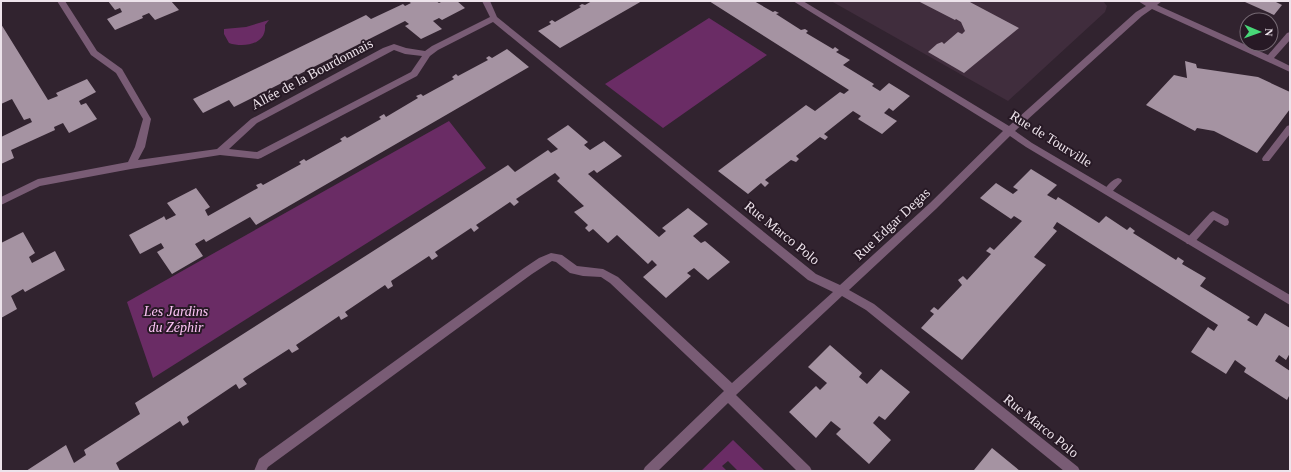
<svg xmlns="http://www.w3.org/2000/svg" width="1291" height="472" viewBox="0 0 1291 472" font-family="Georgia,serif">
<style>
.built{fill:#402d3d}
.green{fill:#6a2c65}
.building{fill:#a593a2}
.lines{fill:none;stroke-linecap:round;stroke-linejoin:round}
.lane{fill:#795c75;fill-rule:evenodd}
.street{fill:#795c75;fill-rule:evenodd}
.labels{text-anchor:middle;dominant-baseline:central;stroke-width:4;stroke-linejoin:round;paint-order:stroke}
.street-label{font-size:14px;fill:#ede3eb;stroke:#271925}
.park-label{font-size:14px;font-style:italic;fill:#fcc4f5;stroke:#271925}
</style>
<rect width="100%" height="100%" fill="#31232f"/>
<!-- built -->
<path class="built" d="M831,1H1103L1107,6L1105,12L1008,101Z"/>
<!-- green -->
<path class="green" d="M709,18L767,55L663,128L605,84Z
M269,20L265,25C267,45 243,48 229,43L224,34V29L246,27Z
M449,121L486,168L153,378L127,302Z
M733,440L765,471H738L728,461L722,466L727,471H701Z"/>
<!-- building -->
<path class="building" d="M108,1H171L179,10L155,20L149,13L142,16L143,18L115,30L107,19L122,12L120,8L115,10Z
M408,1H436L439,3L443,1H457L465,8L442,20L439,18L433,21L442,29L421,39L405,26L409,24L405,21L234,107L229,100L203,113L193,99L366,15L371,19L403,4L405,6L411,3Z
M592,1H642L560,48L538,31L551,24L549,22L552,20L555,22L581,7L579,6L582,4L585,5Z
M709,1H754L773,12L775,11L779,13L776,14L801,30L805,29L808,31L806,33L833,49L835,47L839,50L836,52L850,60L843,65L874,84L872,86L880,91L889,83L910,96L893,111L889,108L884,113L897,121L882,134L858,119L861,116L853,111L824,134L828,137L825,140L820,137L796,156L799,159L796,162L791,160L766,179L765,180L769,183L765,187L761,183L748,194L718,171L806,105L815,111L840,92L844,94L849,90Z
M918,1H968L1019,28L964,73L928,52L937,44L942,42L944,44L958,32L962,34L965,31L961,22L956,19L955,20Z
M1246,1H1274L1282,5L1274,15L1245,2Z
M1,24L48,100L58,96L56,93L87,79L96,92L79,101L81,105L86,103L97,119L69,133L63,123L54,127L55,130L11,150L14,158L1,164V137L32,122L30,118L24,120L12,99L1,104Z
M507,49L529,67L256,225L250,217L206,242L204,239L195,244L203,256L172,274L157,252L164,248L161,243L140,254L129,235L163,217L164,216L166,220L176,215L167,203L196,188L210,207L205,210L208,216L258,188L256,185L261,183L263,185L301,164L299,162L304,159L306,161L342,141L340,139L345,136L347,138L349,137L381,119L379,117L384,114L386,117L418,98L416,96L421,94L423,96L454,79L452,77L456,74L458,76L488,60L486,58L489,56L492,58Z
M1185,61L1196,64L1197,68L1258,77L1290,92V109L1257,153L1214,131L1197,128L1195,131L1146,105L1174,75L1187,78Z
M568,125L588,142L584,145L590,150L604,141L622,156L597,173L594,170L588,174L659,237L666,231L662,228L688,208L708,224L693,236L701,243L705,241L730,262L708,280L694,268L687,273L691,276L666,298L643,277L657,265L652,260L648,264L617,235L608,243L593,229L589,232L585,228L588,225L574,212L584,206L557,181L560,178L555,173L516,199L519,202L514,206L510,202L476,225L479,228L474,232L471,228L435,252L438,256L432,260L429,256L391,281L393,286L388,289L385,285L345,312L348,316L341,320L339,316L296,345L299,349L292,353L289,349L244,378L243,379L247,384L239,389L236,384L187,417L189,422L183,426L180,421L116,463L120,471H26L66,445L74,463L86,455L84,450L140,414L135,403L508,165L515,172L548,150L551,153L558,149L547,139Z
M1031,169L1057,185L1047,195L1056,200L1058,197L1099,223L1106,216L1127,230L1130,227L1135,231L1133,233L1176,260L1178,257L1184,261L1182,264L1206,278L1200,286L1250,317L1247,320L1257,326L1265,313L1290,328V353L1286,360L1279,355L1275,361L1290,371V394L1287,400L1244,372L1246,368L1235,360L1226,374L1191,352L1208,327L1214,331L1218,325L1057,222L1053,228L1057,231L1034,257L1046,265L962,360L921,328L934,314L930,311L934,307L938,310L962,285L958,280L963,276L967,280L991,254L986,251L990,247L994,250L1022,221L1014,216L1011,219L980,198L996,183L1013,194L1018,190L1013,187Z
M23,232L35,253L29,257L32,263L55,251L65,270L25,292L23,289L11,296L17,309L1,318V243Z
M830,345L862,373L859,377L867,384L881,369L910,392L885,420L879,416L873,423L891,440L869,464L836,434L841,429L831,421L816,438L789,412L816,386L820,390L827,383L808,367Z
M992,448L1020,471H975L974,470Z"/>
<g class="lines">
<!-- lane -->
<path class="lane" d="M1290,125V134L1269,161H1263L1262,159L1263,157L1287,126Z
M1118,178L1121,179L1122,181L1111,193H1105L1104,191C1106,186 1113,179 1118,178Z
M1213,211L1228,219L1229,222L1228,225L1225,226L1214,220L1193,244H1187L1185,241L1187,238L1210,213Z"/>
<!-- street -->
<path class="street" d="M57,1H65L97,51L122,69L151,119L145,147L138,160L217,149L251,119L383,48L394,44L406,48L425,51L432,46L490,17L482,1H490L497,17L518,34L816,274L840,285L930,203L1003,131L793,1H803L1009,126L1136,12L1146,6L1138,1L1151,2L1162,1L1157,5L1268,55L1287,33L1290,32V40L1274,58L1290,66V72L1152,9L1142,16L1015,131L1032,143L1290,295V305L1026,147L1010,136L936,209L849,290L874,304L1078,467L1080,471H1064L866,310L842,296L736,395L810,467L812,471H797L728,403L658,471H643L645,467L724,391L610,283L601,277L583,276L570,273L556,262L552,261L532,274L268,467L266,471H254L259,459L524,268L539,258L551,253L562,255L577,266L603,269L618,277L732,383L833,292L808,280L493,22L438,50L430,56L417,76L261,158L258,159L220,155L131,169L40,186L1,205V197L38,179L128,162L135,147L143,119L116,73L91,55ZM394,50L405,54L422,56L411,72L257,152L229,149L257,123Z"/>
</g>
<g class="labels">
<!-- street labels -->
<g class="street-label">
<text transform="translate(312 74) rotate(-28)">Allée de la Bourdonnais</text>
<text transform="translate(1051 139) rotate(32)">Rue de Tourville</text>
<text transform="translate(892 224) rotate(-43)">Rue Edgar Degas</text>
<text transform="translate(782 233) rotate(39)">Rue Marco Polo</text>
<text transform="translate(1041 426) rotate(39)">Rue Marco Polo</text>
</g>
<!-- park labels -->
<g class="park-label">
<text x="176" y="311">Les Jardins<tspan x="176" dy="16">du Zéphir</tspan></text>
</g>
</g>
<!-- border -->
<rect width="1291" height="472" fill="none" stroke="#ede3eb" stroke-width="4"/>
<!-- north arrow -->
<g transform="translate(1259 32) rotate(92)"><circle r="19" fill="#271925" stroke="#766a74"/>
<path d="M0-3L7 15L0 10L-7 15Z" fill="#48d778"/>
<text y="-6" font-size="11" font-weight="bold" text-anchor="middle" fill="#ede3eb">N</text>
</g>
</svg>
